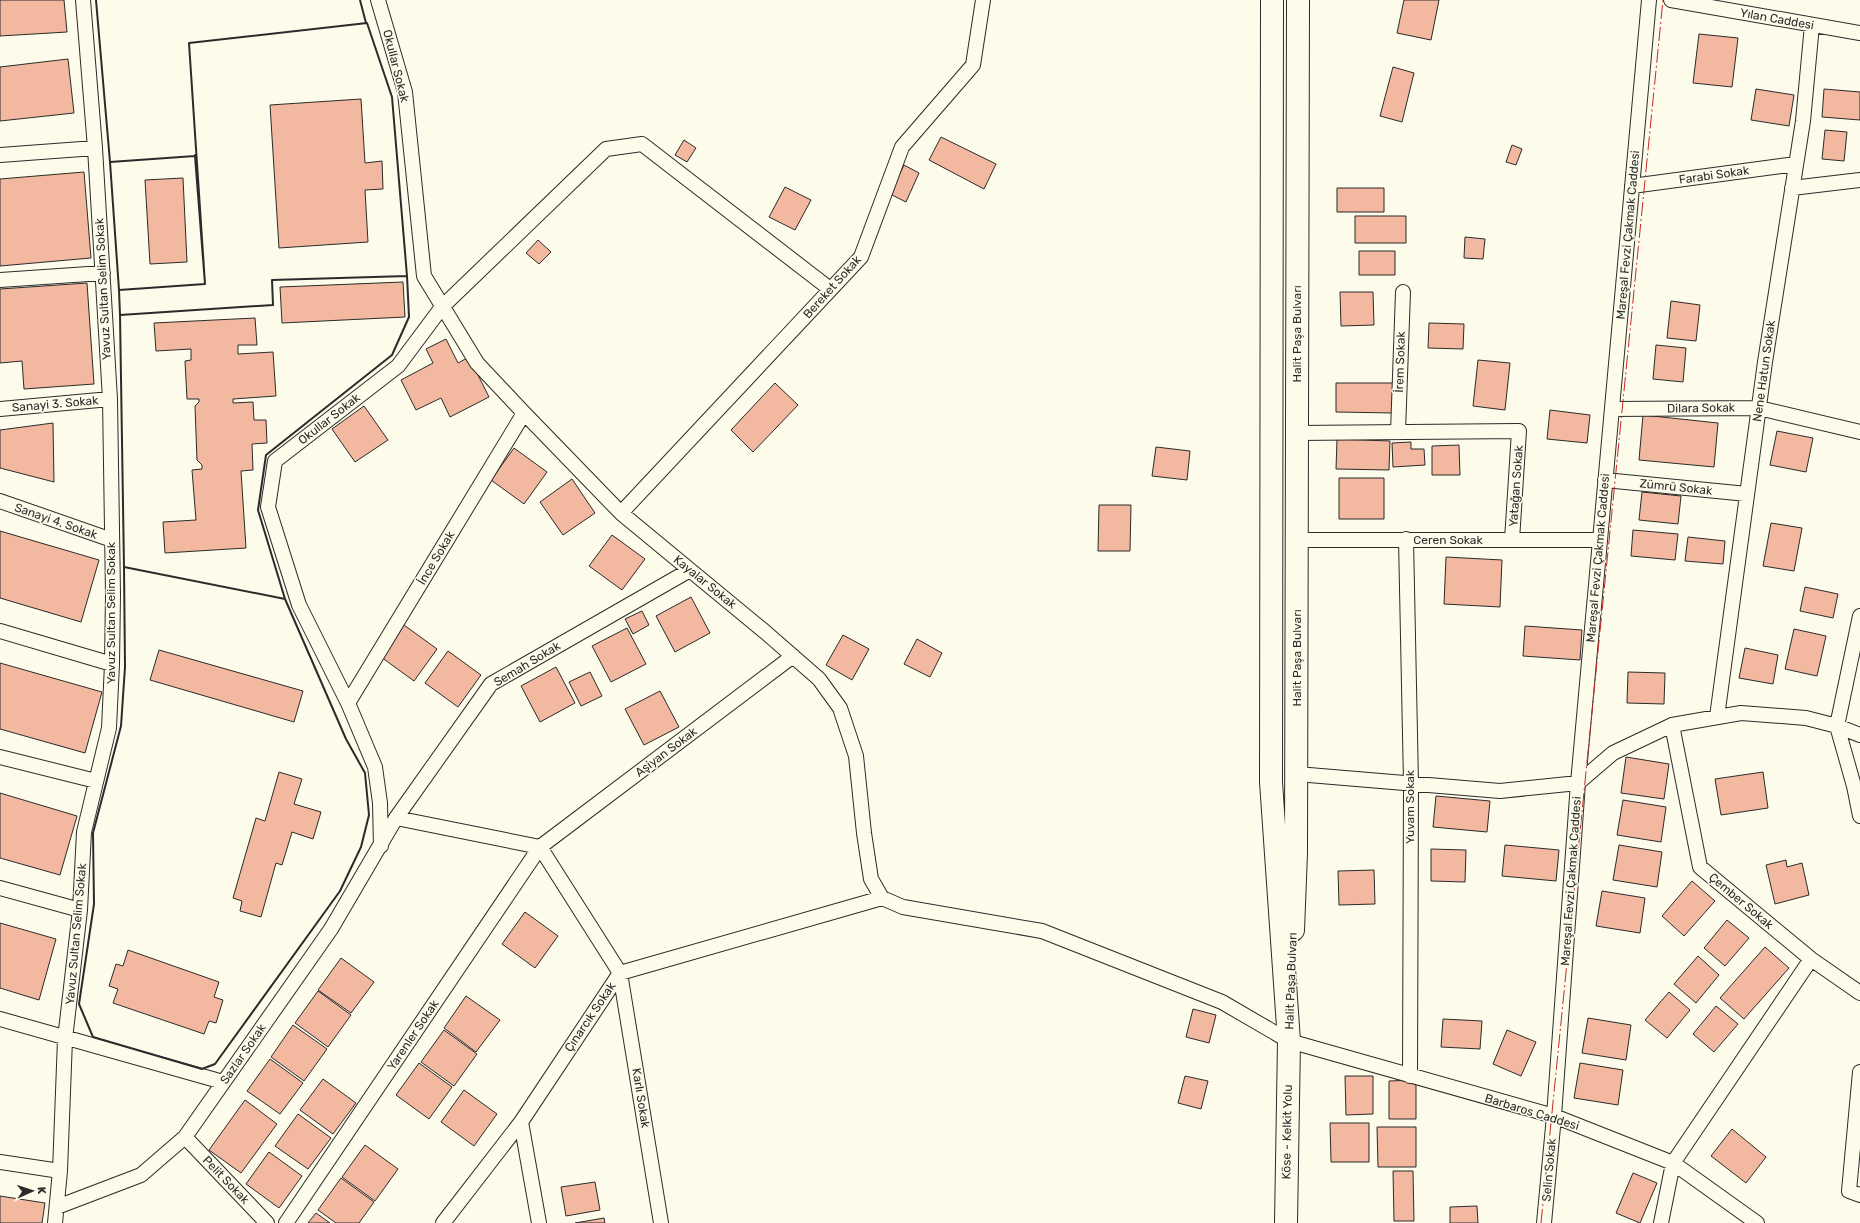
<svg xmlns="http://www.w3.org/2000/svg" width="1860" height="1223" viewBox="0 0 1860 1223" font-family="Rubik,sans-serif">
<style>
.building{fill:#f2b8a0;stroke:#2b2b2b}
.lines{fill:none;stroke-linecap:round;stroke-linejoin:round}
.street-casing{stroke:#2b2b2b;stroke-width:16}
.primary-casing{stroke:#2b2b2b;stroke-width:24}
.highway-casing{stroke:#2b2b2b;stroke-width:24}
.street{stroke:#fdfbea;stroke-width:14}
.primary{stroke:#fdfbea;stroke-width:22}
.highway{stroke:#fdfbea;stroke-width:22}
.wall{stroke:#2b2b2b;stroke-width:2}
.power{stroke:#c62828;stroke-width:1;stroke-dasharray:14 3 2 3;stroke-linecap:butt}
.labels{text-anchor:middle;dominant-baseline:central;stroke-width:3;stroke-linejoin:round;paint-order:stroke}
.street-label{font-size:12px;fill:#2b2b2b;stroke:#fdfbea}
</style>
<rect width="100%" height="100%" fill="#fdfbea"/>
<!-- building -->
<path class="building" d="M0,0H64L67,32L0,36Z
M1404,0H1439L1431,40L1397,33Z
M1699,34L1738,38L1732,87L1693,83Z
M68,59L74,113L0,121V67Z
M1393,67L1414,73L1402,122L1380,116Z
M1756,89L1794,95L1789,126L1751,120Z
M1824,89L1860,92V120L1822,117Z
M361,99L365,163L382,161L383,189L365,190L368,242L279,248L270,105Z
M1825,130L1847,132L1844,161L1822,159Z
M941,137L996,164L984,189L929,160Z
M684,140L696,148L687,162L675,155Z
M1512,145L1522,149L1516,165L1506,162Z
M904,165L919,173L906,202L890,194Z
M84,172L91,258L0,266V179Z
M183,178L187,262L150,264L145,180Z
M785,187L811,200L795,230L769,217Z
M1337,188H1384V212H1337Z
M1355,216H1406V243H1355Z
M1465,237L1485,239L1483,259L1464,258Z
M538,240L551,252L539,264L526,253Z
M1359,251H1395V275H1359Z
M403,282L405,317L282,323L280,287Z
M87,283L94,384L24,389L22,361L0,363V289Z
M1340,292H1373L1374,325L1341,326Z
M1671,301L1700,305L1696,341L1667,338Z
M255,318L257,345H238V354L273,352L276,396L233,399V403L253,402L254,420H266L267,443L252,444L253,470L241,471L246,548L165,553L163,522L196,520L192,470L202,469V465L197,460L195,406L199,402V399H187L185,361L191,360V349L156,351L154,323Z
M1429,323L1464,324L1463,349L1428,348Z
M446,339L458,363L469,357L489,397L450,417L441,398L416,410L401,380L433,363L426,349Z
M1656,345L1686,348L1683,382L1653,379Z
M1478,360L1510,363L1505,410L1473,406Z
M775,383L798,405L753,452L731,430Z
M1336,383H1394L1393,413L1336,412Z
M364,406L388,440L355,462L332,429Z
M1550,410L1590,415L1587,443L1547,439Z
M1643,415L1718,423L1714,467L1639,460Z
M53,423L54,482L0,468V430Z
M1777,431L1813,438L1806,472L1770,465Z
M1337,439L1390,441L1389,470L1336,469Z
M1411,442V449H1424L1425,465L1393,467L1392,443Z
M1459,445L1460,475H1432V446Z
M1156,447L1190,451L1187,480L1152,476Z
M514,448L547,472L524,504L491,480Z
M1339,478H1384V519H1339Z
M572,479L595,513L563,535L540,502Z
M1642,492L1681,496L1678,524L1639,520Z
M1099,505H1131L1130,551H1098Z
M1771,523L1802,528L1794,571L1763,566Z
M1633,530L1678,534L1675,560L1631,556Z
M0,531L99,560L81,622L0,598Z
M612,535L645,559L622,590L589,566Z
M1688,537L1725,541L1723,564L1685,561Z
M1446,557L1502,560L1500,607L1444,604Z
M1805,587L1838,594L1833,618L1800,611Z
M691,597L710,633L675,652L656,616Z
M642,611L649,625L633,634L625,619Z
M404,625L437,649L414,681L381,657Z
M1525,626L1582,630L1580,660L1523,656Z
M627,628L646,664L611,682L592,646Z
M1794,629L1826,636L1817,676L1785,669Z
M843,635L869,649L852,680L826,665Z
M917,639L942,653L930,677L904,664Z
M1745,648L1778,655L1773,684L1739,678Z
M159,650L303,691L294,722L150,680Z
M448,651L481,675L458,707L425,683Z
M0,663L102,692L85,753L0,729Z
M556,667L575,703L540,722L521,686Z
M590,672L602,696L581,706L569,682Z
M1628,672L1665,673L1664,704L1627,703Z
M660,691L679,727L644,745L625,709Z
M1626,757L1669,764L1664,799L1621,793Z
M279,772L302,779L294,804L321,812L313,839L292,832L282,865L276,863L261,917L240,911L242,901L233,898L256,818L265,821Z
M1763,772L1768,808L1721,815L1715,779Z
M0,793L77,816L60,875L0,858Z
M1436,796L1490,801L1487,832L1433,827Z
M1623,800L1666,807L1661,842L1617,835Z
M1505,845L1559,850L1556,881L1502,876Z
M1619,845L1662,852L1657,887L1613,880Z
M1431,849L1466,850L1465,882L1431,881Z
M1786,860L1787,867L1802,863L1809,895L1775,904L1766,865Z
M1374,870L1375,904L1339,905L1338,871Z
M1692,881L1715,901L1684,936L1662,916Z
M1602,891L1645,898L1640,933L1596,926Z
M525,912L558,936L535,968L502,944Z
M1727,920L1749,938L1725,966L1704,948Z
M0,923L56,939L39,1000L0,988Z
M1765,947L1789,968L1744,1019L1720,998Z
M128,950L219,982L214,997L223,1000L216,1023L209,1021L204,1034L113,1003L118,989L109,986L116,964L123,966Z
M1698,956L1719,975L1696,1003L1674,984Z
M341,958L374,982L351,1013L318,990Z
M318,991L351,1015L328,1047L295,1023Z
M1669,992L1690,1010L1667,1038L1645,1020Z
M466,996L500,1020L476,1052L444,1028Z
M1716,1006L1738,1024L1714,1052L1693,1034Z
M1193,1009L1216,1015L1209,1043L1186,1037Z
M1588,1018L1631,1025L1626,1060L1582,1053Z
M1443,1019L1482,1021L1480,1049L1441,1047Z
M293,1025L327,1049L304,1081L271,1057Z
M444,1030L477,1054L454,1086L421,1062Z
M1507,1030L1536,1042L1521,1076L1493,1064Z
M270,1059L303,1083L280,1114L247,1091Z
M419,1063L452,1087L429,1119L396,1095Z
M1580,1063L1623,1070L1618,1105L1574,1098Z
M1185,1076L1208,1081L1201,1109L1178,1103Z
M1345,1076H1373V1114L1346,1115Z
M323,1079L356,1103L333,1134L300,1110Z
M1416,1080V1119H1389V1081Z
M464,1090L497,1114L474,1146L441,1122Z
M245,1100L277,1124L241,1173L209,1150Z
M298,1114L331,1138L308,1169L275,1146Z
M1330,1123H1369V1162H1331Z
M1377,1127H1416V1167H1378Z
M1732,1129L1766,1157L1746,1183L1711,1156Z
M365,1145L398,1169L375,1201L342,1177Z
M269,1152L302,1176L279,1208L246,1184Z
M1393,1171H1413L1414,1221H1394Z
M1633,1173L1657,1183L1640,1223L1616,1213Z
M341,1178L374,1202L359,1223H336L318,1210Z
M595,1182L600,1210L566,1216L561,1187Z
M0,1196L45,1203L42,1223H0Z
M1477,1206L1478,1223H1450V1207Z
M316,1213L330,1223H308Z
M604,1218L605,1223H575Z"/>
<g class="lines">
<!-- street casing -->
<g class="street-casing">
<path id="street" d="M378,0L405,92L424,276L477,363L524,413L621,513L764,631L819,679L840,708L856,756L864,833L871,879L882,898
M1671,0L1860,33
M0,155L95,148
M1632,186L1796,164
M1792,188L1860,180
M0,280L103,273
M0,409L110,399
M1612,409L1759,408L1860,432
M1398,432L1403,292
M1297,433L1519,431L1512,540
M1605,480L1747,494
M0,501L112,540
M621,513L861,257L902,147L973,65L983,0
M1406,539L1411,783L1410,1076
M1297,540H1600
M1860,616L1837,726L1854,786L1860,816
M0,631L112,664
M348,703L524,413
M1717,717L1765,362L1803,121L1812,25
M1672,725L1700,867L1811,959L1860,993
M0,757L96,781
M1297,774L1500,791L1578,783L1613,753L1672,725L1741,713L1806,718L1837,726L1860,735
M396,818L540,847L620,973L661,1223
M381,846L380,803L375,767L348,703L299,605L268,507L275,461L398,366L442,307L606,149L642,144L830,289
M0,888L80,910
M882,898L903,907L1042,931L1222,1002L1289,1041L1554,1116L1673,1163L1757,1223
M0,1019L223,1082
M1860,1072L1849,1191L1860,1195
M521,1122L539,1223
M185,1137L267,1223
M0,1162L60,1171
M57,1207L141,1175L185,1137L331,929L396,818L491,684L690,570
M55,1223L60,1171L65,1039L80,910L84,832L109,728L112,664L113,594L110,399L95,148L83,0
M286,1223L540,847L793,656
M443,1223L521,1122L620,973L882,898
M1544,1223L1554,1116L1578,783L1649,0
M1661,1223L1673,1163L1811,959"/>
</g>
<!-- primary casing -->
<g class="primary-casing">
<path id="primary" d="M1286,1223L1289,1041"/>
</g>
<!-- highway casing -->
<g class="highway-casing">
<path id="highway" d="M1272,0L1271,782L1289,1041
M1293,930L1296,853L1298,0"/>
</g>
<!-- street -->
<use href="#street" class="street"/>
<!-- primary -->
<use href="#primary" class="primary"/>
<!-- highway -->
<use href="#highway" class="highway"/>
<!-- wall -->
<path class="wall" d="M96,0L110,162L195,156V155
M360,0L366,23
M367,23L392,97L407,276L272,280L273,305L120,315L119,290L205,284L189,43Z
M195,156L205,284L119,290L110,162Z
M407,276L409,317L392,355L266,455L258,510L285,599L124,567L120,315L273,305L272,280Z
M124,567L285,599L346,739L365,773L369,815L361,847L340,891L215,1064L202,1069L93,1037L79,1004L94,904L93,833L121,726L125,667Z"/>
<!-- power -->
<path class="power" d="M1541,1223L1663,0"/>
</g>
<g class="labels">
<!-- street labels -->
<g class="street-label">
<text transform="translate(1777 19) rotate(10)">Yılan Caddesi</text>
<text transform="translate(396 66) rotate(76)">Okullar Sokak</text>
<text transform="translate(1714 175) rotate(-8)">Farabi Sokak</text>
<text transform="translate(1628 235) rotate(-85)">Mareşal Fevzi Çakmak Caddesi</text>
<text transform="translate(832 287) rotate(-48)">Bereket Sokak</text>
<text transform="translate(103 289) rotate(-93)">Yavuz Sultan Selim Sokak</text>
<text transform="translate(1297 334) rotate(-90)">Halit Paşa Bulvarı</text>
<text transform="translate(1400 362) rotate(-88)">İrem Sokak</text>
<text transform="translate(1764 371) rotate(-82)">Nene Hatun Sokak</text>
<text transform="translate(55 404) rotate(-5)">Sanayi 3. Sokak</text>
<text transform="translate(1701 408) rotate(-1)">Dilara Sokak</text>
<text transform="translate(329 419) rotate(-38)">Okullar Sokak</text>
<text transform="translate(1516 486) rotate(-86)">Yatağan Sokak</text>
<text transform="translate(1676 487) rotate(6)">Zümrü Sokak</text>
<text transform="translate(56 521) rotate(19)">Sanayi 4. Sokak</text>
<text x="1448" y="540">Ceren Sokak</text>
<text transform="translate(436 558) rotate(-59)">İnce Sokak</text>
<text transform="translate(1598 558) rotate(-85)">Mareşal Fevzi Çakmak Caddesi</text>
<text transform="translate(705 582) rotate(39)">Kayalar Sokak</text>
<text transform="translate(111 613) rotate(-90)">Yavuz Sultan Selim Sokak</text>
<text transform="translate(1297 658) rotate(-90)">Halit Paşa Bulvarı</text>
<text transform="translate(527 664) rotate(-31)">Semah Sokak</text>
<text transform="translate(666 752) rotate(-37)">Aşiyan Sokak</text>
<text transform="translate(1410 807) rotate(-90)">Yuvam Sokak</text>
<text transform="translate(1571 881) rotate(-86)">Mareşal Fevzi Çakmak Caddesi</text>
<text transform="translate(1741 901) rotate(40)">Çember Sokak</text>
<text transform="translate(76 934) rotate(-85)">Yavuz Sultan Selim Sokak</text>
<text transform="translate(1291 981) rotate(-88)">Halit Paşa Bulvarı</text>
<text transform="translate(590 1017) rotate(-56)">Çınarcık Sokak</text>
<text transform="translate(413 1035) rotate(-56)">Yarenler Sokak</text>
<text transform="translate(243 1054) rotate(-55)">Sazlar Sokak</text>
<text transform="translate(641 1098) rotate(81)">Karlı Sokak</text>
<text transform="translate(1532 1112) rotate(17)">Barbaros Caddesi</text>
<text transform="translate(1287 1132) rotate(-89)">Köse - Kelkit Yolu</text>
<text transform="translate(1549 1170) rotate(-85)">Selin Sokak</text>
<text transform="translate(226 1180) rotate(46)">Pelit Sokak</text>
</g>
</g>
<!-- north arrow -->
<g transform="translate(32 1191) rotate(87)" stroke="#fdfbea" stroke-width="3" paint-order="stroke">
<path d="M0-3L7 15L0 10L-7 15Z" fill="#2b2b2b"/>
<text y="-6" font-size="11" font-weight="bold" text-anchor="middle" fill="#2b2b2b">K</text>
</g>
</svg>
